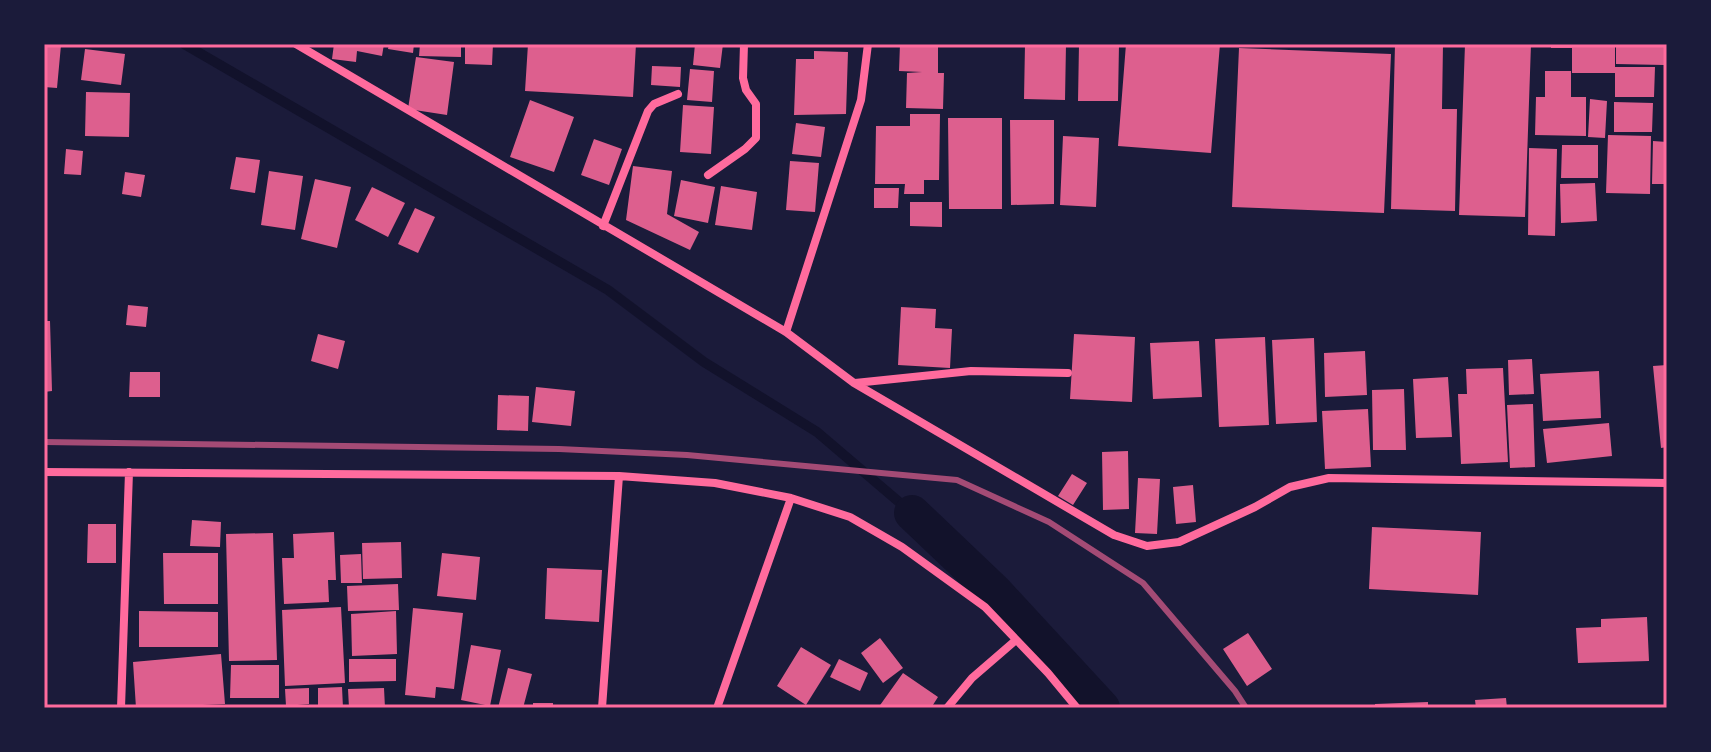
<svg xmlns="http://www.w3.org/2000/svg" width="1711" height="752" viewBox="0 0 1711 752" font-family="Cabin,sans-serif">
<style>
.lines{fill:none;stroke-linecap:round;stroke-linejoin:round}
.stream{stroke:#12122b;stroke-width:10}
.canal{stroke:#12122b;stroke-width:36}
.building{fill:#dd5f8e}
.minor{stroke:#ff6b9d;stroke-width:8}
.rail{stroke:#a44b75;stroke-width:6}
.neatline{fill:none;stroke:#ff6b9d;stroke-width:3}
</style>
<rect width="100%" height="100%" fill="#1b1b3a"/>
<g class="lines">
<!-- stream -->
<path class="stream" d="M184,44L608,290L704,362L817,432L912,513"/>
<!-- canal -->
<path class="canal" d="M912,513L994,591L1102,708"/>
</g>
<!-- building -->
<path class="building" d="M44,44L61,45L57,88L44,87Z
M334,44H384L382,56L357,51L356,62L332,59Z
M389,44H414L413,53L388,49Z
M420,44H461V57L419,56Z
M465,44H493L492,65L465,64Z
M528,44H636L633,97L525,91Z
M695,44H723L720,68L693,65Z
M900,44H938V73H944L943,109L906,108L907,73L922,72L899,71Z
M1025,44H1066L1065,100L1024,99Z
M1079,44H1119L1118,101H1078Z
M1126,44H1220L1211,153L1118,146Z
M1395,44H1443L1442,109H1457L1455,211L1391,209Z
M1465,44H1531L1525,217L1459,215Z
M1551,44H1615V67H1655L1654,97H1615V73H1572V48H1551Z
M1616,44H1665L1664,65L1616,64Z
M1239,48L1391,54L1384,213L1232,207Z
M85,49L125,54L121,85L81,80Z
M814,51L848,52L846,114L794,115L796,59H814Z
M416,57L454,62L447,115L408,109Z
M652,66L681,67L680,87L651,85Z
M690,69L714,71L712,102L687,100Z
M1545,71H1571V97H1586V136L1535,135L1536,97H1545Z
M86,92L130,93L129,137L85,136Z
M1590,99L1607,101L1605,138L1588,137Z
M530,100L574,117L554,172L510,157Z
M1614,102L1653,103L1652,132H1614Z
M683,105L714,107L711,154L680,152Z
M910,114H940L939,180H924V194H904L905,184H875L876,126H910Z
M948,118H1002V209H949Z
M1010,120H1054V204L1011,205Z
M796,123L825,127L821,157L792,154Z
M1608,135L1651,136L1650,194L1606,193Z
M1063,136L1099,138L1096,207L1060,205Z
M594,139L622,149L609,185L581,175Z
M1653,141L1667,142V184H1652Z
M1562,145H1598V178H1561Z
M1529,148L1557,149L1555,236L1528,235Z
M66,149L83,151L81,175L64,174Z
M236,157L260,160L255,193L230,189Z
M790,161L819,163L815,212L786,210Z
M633,166L672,171L667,214L699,232L690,250L626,220Z
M269,171L303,176L295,230L261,225Z
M125,172L145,175L141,197L122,194Z
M315,179L351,187L337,248L301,239Z
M681,180L715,187L708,223L674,216Z
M1595,183L1597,221L1561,223L1560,184Z
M721,186L757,192L752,230L715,225Z
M372,187L405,203L388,237L355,220Z
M874,188H899L898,208H874Z
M910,202H942V227L910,226Z
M415,208L435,217L418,253L398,244Z
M128,305L148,307L146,327L126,325Z
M901,307L936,309L935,328L952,329L950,368L898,365Z
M44,321H50L52,391L44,392Z
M318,334L345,341L338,369L311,361Z
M1074,334L1135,337L1132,402L1070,399Z
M1265,337L1269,425L1219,427L1215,339Z
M1314,338L1317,422L1276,424L1272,340Z
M1199,341L1202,397L1153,399L1150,343Z
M1365,351L1367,395L1325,397L1324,353Z
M1532,359L1534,394L1509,395L1508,360Z
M1667,365V447L1661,448L1653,366Z
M1503,368L1508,462L1461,464L1458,394H1467L1466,369Z
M1599,371L1601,418L1543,421L1540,374Z
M130,372H160V397H129Z
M1448,377L1452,437L1416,438L1413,379Z
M536,387L575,391L571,426L532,422Z
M1404,389L1406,450H1373L1372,390Z
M498,395L529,396L528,431L497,430Z
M1533,404L1535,467L1510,468L1507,405Z
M1368,409L1371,467L1325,469L1322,411Z
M1609,423L1612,456L1547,463L1543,429Z
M1128,451L1129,509L1103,510L1102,452Z
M1072,474L1087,483L1073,505L1058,496Z
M1138,478L1160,479L1157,534L1135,533Z
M1193,485L1196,522L1176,524L1173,487Z
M192,520L221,522L220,547L190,546Z
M88,524H116V563H87Z
M1372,527L1481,532L1478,595L1369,589Z
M334,532L336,580H328L329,602L284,604L282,558H294L293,534Z
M273,533L277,660L229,661L226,534Z
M401,542L402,578L363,579L362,543Z
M163,553H218V604H164Z
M442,553L480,557L476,600L437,596Z
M361,554L362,583H341L340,555Z
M547,568L602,570L599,622L545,619Z
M398,584L399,610L348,611L347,586Z
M341,607L345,683L285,686L282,610Z
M413,608L463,613L454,689L436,687L435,698L405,695Z
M139,611L218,612V647H139Z
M396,611L397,654L352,656L351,614Z
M1647,617L1649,661L1578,663L1576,628L1601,627V619Z
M1248,633L1272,669L1247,686L1223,649Z
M880,638L903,668L883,683L861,653Z
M471,645L501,650L490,706L461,700Z
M801,647L831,665L806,705L777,686Z
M221,654L225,704L136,708L133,662Z
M349,659H396V681L349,682Z
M839,659L868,673L860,691L830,677Z
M231,665H279V698H230Z
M508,668L532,674L523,708H498Z
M903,673L938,697L931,708H878Z
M342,687L343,708H318V688Z
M309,688V704L286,706L285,689Z
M384,688L385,708H349L348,689Z
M1506,698L1507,708H1476L1475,700Z
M1428,702V708H1375V704Z
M533,703H553V708H533Z"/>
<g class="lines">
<!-- minor -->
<path class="minor" d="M296,44L786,332L854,383L1114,535L1147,546L1179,542L1255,507L1290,487L1329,478L1667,483
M708,175L745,149L756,138V104L746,90L743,78L744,44
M603,226L648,111L654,104L678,94
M786,332L861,100L868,44
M855,383L971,371L1068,373
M44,472L619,476L715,483L791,498L850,517L902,547L985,607L1048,673L1077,708
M121,708L129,472
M602,708L619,476
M717,708L791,498
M947,708L972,678L1016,640"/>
<!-- rail -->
<path class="rail" d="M44,442L559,449L687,455L957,480L1049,522L1143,583L1235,691L1246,708"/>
</g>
<!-- border -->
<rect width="1711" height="752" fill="none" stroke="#1b1b3a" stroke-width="92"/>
<rect x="46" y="46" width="1619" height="660" class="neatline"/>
</svg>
